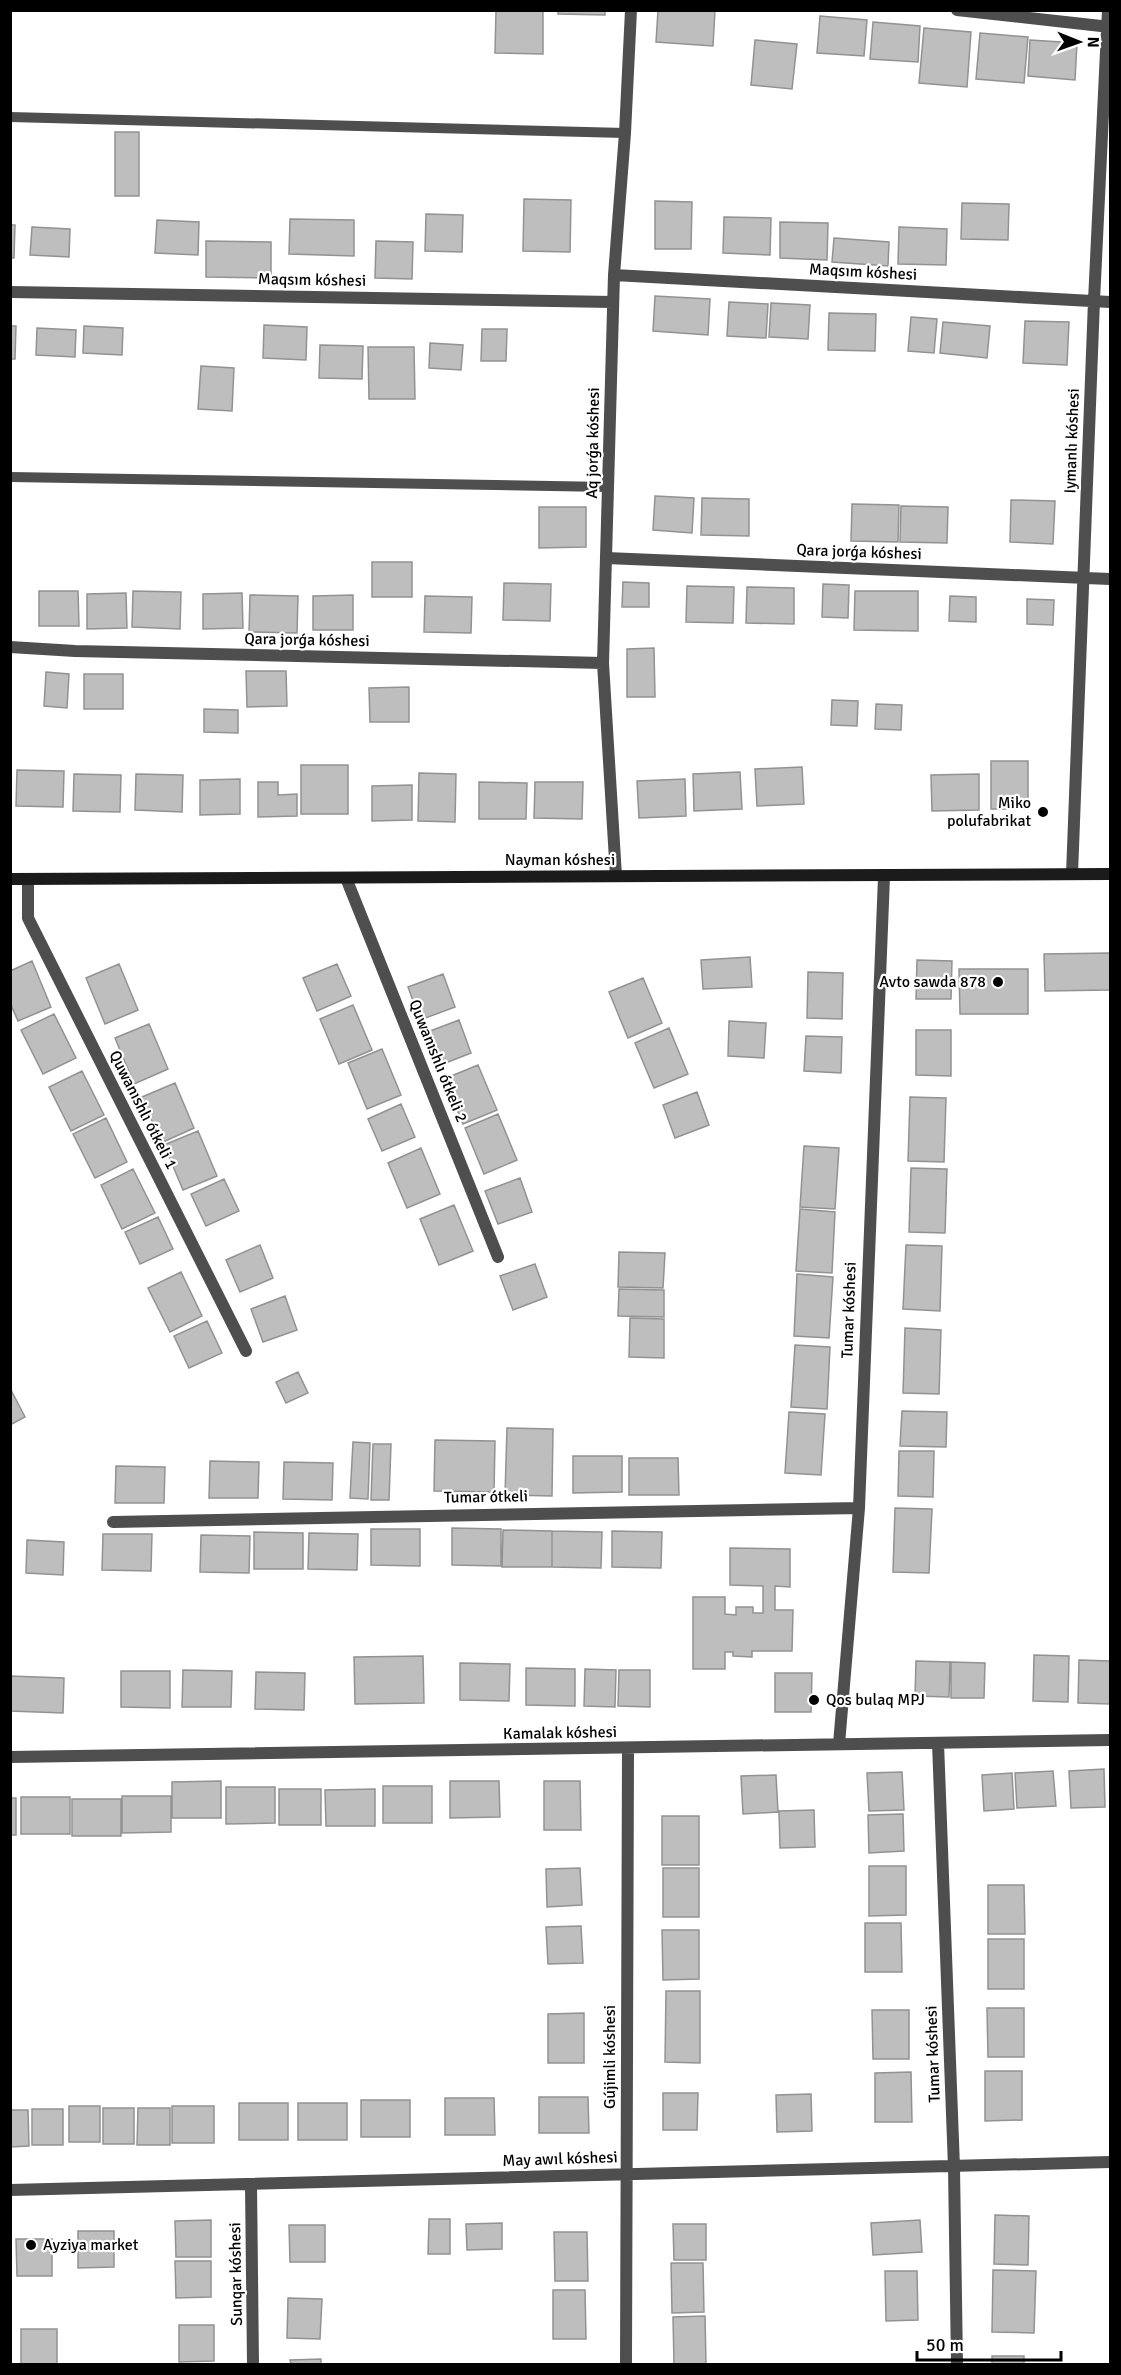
<svg xmlns="http://www.w3.org/2000/svg" width="1121" height="2375" viewBox="0 0 1121 2375" font-family="Signika,sans-serif">
<style>
.building{fill:#bebebe;stroke:#929292;stroke-width:1.5}
.lines{fill:none;stroke-linecap:round;stroke-linejoin:round}
.lane{stroke:#4e4e4e;stroke-width:10}
.street{stroke:#4e4e4e;stroke-width:12}
.secondary{stroke:#1b1b1b;stroke-width:12}
.poi-dot{fill:#000;stroke:#fff;stroke-width:2}
.labels{text-anchor:middle;dominant-baseline:central;stroke-width:4.5;stroke-linejoin:round;paint-order:stroke}
.street-label{font-size:16px;fill:#000;stroke:#fff}
.poi-label{font-size:16px;fill:#000;stroke:#fff;text-anchor:end}
</style>
<rect width="100%" height="100%" fill="#fff"/>
<!-- building -->
<path class="building" d="M496,10H543V54L495,53Z
M558,10H605V15L558,14Z
M658,10H715L713,46L656,42Z
M820,16L867,20L864,56L817,53Z
M873,22L920,26L918,62L870,59Z
M924,28L971,32L967,87L919,83Z
M980,33L1028,37L1024,83L976,79Z
M755,40L797,44L792,89L751,85Z
M1030,40L1077,43L1075,80L1028,76Z
M115,132H139V196H115Z
M524,199L571,200L570,252L523,251Z
M655,201L692,202L691,249H655Z
M962,203L1009,204L1008,240L961,239Z
M426,214L463,215L462,252L425,251Z
M724,217L771,218L770,255L723,253Z
M290,219L354,220V256L289,254Z
M157,220L199,222L198,255L155,253Z
M780,222L828,223L827,260L780,258Z
M10,225H15L14,258H10Z
M32,227L70,229L69,257L30,255Z
M899,227L947,229L946,265L898,264Z
M834,238L889,242L888,266L832,262Z
M206,241L271,242V278L206,277Z
M376,241L413,242L412,279L375,278Z
M655,296L710,299L708,335L653,331Z
M729,302L768,304L766,338L727,336Z
M771,303L810,305L808,339L769,337Z
M829,313L876,314L875,351L828,350Z
M911,317L937,319L934,353L908,351Z
M1025,321L1069,322L1067,365L1023,363Z
M943,322L990,326L987,358L940,353Z
M264,325L307,327L306,360L263,358Z
M10,326H16L15,359H10Z
M84,326L123,328L122,355L83,353Z
M37,328L76,330L75,357L36,355Z
M482,329H507L506,361H481Z
M430,343L463,345L461,370L429,368Z
M320,345L363,346L362,379L319,378Z
M368,347H414L415,399H369Z
M201,366L234,368L232,411L198,409Z
M655,496L694,498L692,533L653,530Z
M702,498L749,499V536L701,535Z
M1011,500L1055,501L1053,544L1010,542Z
M852,504L899,505L898,542L851,541Z
M901,506L948,507L947,543L900,542Z
M539,507H586V547L539,548Z
M372,562H412V597H372Z
M623,582L649,583V607H622Z
M504,583L551,584L550,621L503,620Z
M823,584L849,585L848,618L822,617Z
M687,586L734,587L733,623L686,622Z
M747,587L794,588V624L746,623Z
M39,591H78L79,626H39Z
M133,591L181,592L180,629L132,627Z
M855,591H918V631L854,630Z
M126,593L127,628L87,629V594Z
M242,593L243,628L203,629V594Z
M250,595L298,596L297,633L249,632Z
M353,595V630H313V596Z
M425,596L472,597L471,633L424,632Z
M950,596L976,597V622L949,621Z
M1027,599L1054,600L1053,625L1027,624Z
M654,648L655,697H627V649Z
M246,671H286L287,706L247,707Z
M46,672L69,674L67,708L44,706Z
M84,674H123V709H84Z
M409,687V722H370L369,688Z
M832,700L858,701L857,726L831,725Z
M876,704L902,705L901,730L875,729Z
M204,709L238,710V733L204,732Z
M991,761H1028V809H991Z
M301,765H348V814H301Z
M802,767L804,804L757,806L755,769Z
M17,770L64,771L63,807L16,806Z
M740,772L742,809L694,811L693,774Z
M419,773L456,774L455,822L418,821Z
M74,774L121,775L120,812L73,811Z
M136,774L183,775L182,812L135,810Z
M979,774V810L932,811L931,775Z
M240,779V814L200,815V780Z
M685,779L686,816L639,818L637,781Z
M258,782H278V795L297,794V816L258,817Z
M479,782L527,783L526,819H479Z
M535,782H583L582,819L534,818Z
M412,785V820L372,821V786Z
M1110,953V990L1045,991L1044,954Z
M750,957L752,987L703,989L701,960Z
M917,960L952,961L951,999H916Z
M32,961L51,1007L18,1021L10,1003V971Z
M119,964L138,1010L105,1024L86,978Z
M337,964L351,996L317,1011L303,978Z
M959,969H1028V1014H960Z
M808,972L843,973L842,1019L807,1018Z
M443,974L455,1007L420,1020L408,987Z
M643,978L662,1023L628,1038L609,992Z
M353,1005L372,1050L339,1064L320,1019Z
M54,1014L76,1058L43,1074L21,1030Z
M459,1020L471,1053L438,1066L425,1033Z
M729,1021L766,1023L764,1058L728,1056Z
M149,1024L168,1069L134,1084L115,1038Z
M669,1028L688,1074L654,1088L635,1043Z
M916,1030H951V1076L916,1075Z
M806,1036L842,1037L841,1073L804,1071Z
M382,1049L401,1095L367,1109L348,1063Z
M478,1065L497,1110L463,1124L444,1079Z
M82,1071L104,1115L71,1131L49,1087Z
M175,1083L194,1128L161,1143L142,1097Z
M697,1092L709,1125L675,1138L663,1105Z
M910,1097L946,1098L944,1162L908,1161Z
M401,1104L415,1137L382,1151L368,1119Z
M498,1114L517,1160L484,1174L465,1128Z
M106,1118L127,1162L95,1178L73,1134Z
M198,1131L217,1176L183,1190L164,1145Z
M804,1146L839,1148L835,1209L800,1207Z
M421,1148L440,1194L407,1208L388,1163Z
M911,1168L947,1169L945,1233L909,1232Z
M133,1169L155,1213L122,1229L101,1185Z
M520,1178L532,1212L498,1224L485,1191Z
M224,1179L239,1211L206,1226L191,1194Z
M454,1205L473,1251L439,1265L420,1219Z
M800,1209L835,1212L832,1273L796,1271Z
M158,1217L173,1249L140,1264L125,1232Z
M260,1245L273,1278L240,1292L226,1260Z
M906,1245L942,1246L940,1311L903,1309Z
M619,1252L665,1253L663,1288L618,1287Z
M535,1264L547,1297L513,1310L500,1276Z
M181,1272L202,1316L170,1332L148,1288Z
M797,1274L833,1277L829,1338L794,1336Z
M619,1289L664,1290V1317L618,1316Z
M285,1296L297,1330L263,1342L251,1309Z
M630,1318L664,1319V1358L629,1357Z
M207,1321L222,1353L189,1368L174,1336Z
M905,1328L941,1330L939,1394L903,1393Z
M795,1345L830,1347L827,1409L791,1407Z
M298,1372L308,1393L286,1403L276,1382Z
M10,1388L25,1417L10,1425Z
M902,1411L947,1412L946,1447L900,1446Z
M789,1412L825,1414L821,1475L785,1473Z
M507,1428L553,1429L552,1496L505,1495Z
M435,1440L495,1441L494,1492L434,1491Z
M353,1442L370,1443L368,1499L350,1498Z
M373,1444H391L389,1500H371Z
M899,1451H934L933,1497L898,1496Z
M573,1456H622V1492L573,1493Z
M629,1458H678L679,1495H629Z
M210,1461L259,1462L258,1498H209Z
M284,1462L333,1463L332,1500L283,1499Z
M116,1466L165,1467L164,1503H115Z
M895,1508L932,1509L929,1573L893,1572Z
M452,1528L501,1529V1566L452,1565Z
M371,1529H420V1566L371,1565Z
M503,1530L552,1531V1567H502Z
M552,1531L602,1532L601,1568L552,1567Z
M612,1531L662,1532L661,1568L612,1567Z
M254,1532L303,1533V1569H254Z
M309,1533L358,1534L357,1570L308,1569Z
M103,1534H152L151,1571L102,1570Z
M201,1535L250,1536L249,1573L200,1572Z
M27,1540L64,1542L63,1575L26,1573Z
M730,1548L790,1549V1587L775,1586V1610H793L792,1651H752V1657L733,1656V1652H725V1669H693V1597H725V1614L736,1615V1607H753V1613H763V1586L730,1585Z
M1034,1655L1069,1656L1068,1702L1033,1701Z
M423,1656L424,1703L355,1704L354,1657Z
M1079,1660L1110,1661V1704L1078,1703Z
M916,1661L950,1662L949,1697L915,1696Z
M951,1662L985,1663L984,1698H951Z
M460,1663L510,1664L509,1701L460,1700Z
M526,1668L575,1669V1706L526,1705Z
M585,1669L616,1670L615,1707L584,1706Z
M183,1670L232,1671L231,1707H182Z
M619,1670H650V1707L618,1706Z
M121,1671H170V1708L121,1707Z
M256,1672L305,1673L304,1710L255,1709Z
M775,1673H812L811,1712H775Z
M10,1676L64,1678L63,1713L10,1711Z
M1104,1769L1105,1807L1071,1808L1069,1771Z
M1053,1771L1056,1806L1017,1808L1015,1773Z
M902,1772L904,1810L869,1811L867,1773Z
M1012,1773L1014,1809L984,1811L982,1775Z
M776,1775L778,1812L743,1814L741,1776Z
M221,1781V1818H172V1782Z
M450,1781H499L500,1817L450,1818Z
M544,1781H580L581,1830H544Z
M383,1786H432V1823H383Z
M226,1787H275V1823L226,1824Z
M279,1789H321V1825H279Z
M375,1789V1826H326L325,1790Z
M122,1796H171V1832L122,1833Z
M21,1797H70V1834H21Z
M10,1798H16V1835H10Z
M72,1799H121V1836H72Z
M814,1810L815,1847L780,1848L779,1811Z
M903,1814L904,1851L869,1853L868,1815Z
M662,1816H699V1865H662Z
M869,1866H906V1915L869,1916Z
M580,1868L582,1905L547,1907L546,1869Z
M663,1868H699V1917H663Z
M988,1885H1024L1025,1934H988Z
M865,1923H901L902,1972H865Z
M581,1926L583,1963L548,1964L546,1927Z
M662,1930H699V1979L663,1980Z
M988,1939H1024V1989H988Z
M666,1991H700V2063L665,2062Z
M987,2008H1024V2057H988Z
M872,2010H909V2059H873Z
M584,2013V2063H548V2014Z
M985,2071H1022V2120L985,2121Z
M911,2072L912,2122H875V2073Z
M663,2093H698L697,2130H663Z
M811,2094L812,2131L777,2132L776,2095Z
M539,2097H588L589,2133H539Z
M445,2098H494L495,2135H445Z
M361,2100H410V2137H361Z
M239,2103H288V2140H239Z
M298,2103H347V2140H298Z
M69,2106H100V2142H69Z
M172,2106H214V2143H172Z
M103,2108H134V2144H103Z
M138,2108H170V2145H137Z
M32,2109H63V2145H32Z
M10,2110H28L29,2146L10,2147Z
M995,2215L1029,2216L1028,2265L994,2264Z
M429,2219H450V2254H428Z
M211,2220V2257H176L175,2221Z
M920,2220L922,2252L873,2255L871,2223Z
M502,2223V2249L467,2250L466,2224Z
M673,2224H706V2260H674Z
M289,2225H325V2262H290Z
M78,2231H114V2267L78,2268Z
M554,2232H587L588,2281H555Z
M16,2239H52V2276H17Z
M175,2261H211V2297L176,2298Z
M671,2263H703L704,2312L672,2313Z
M993,2270L1036,2271L1034,2333L992,2332Z
M885,2271H917L918,2320L886,2321Z
M553,2290H585L586,2339H553Z
M288,2298L322,2299L320,2339L287,2338Z
M705,2316L706,2364H674L673,2317Z
M179,2325H214V2361L179,2362Z
M21,2329H57V2364H21Z
M992,2356H1024V2364H992Z
M321,2359V2364H291L290,2360Z"/>
<g class="lines">
<!-- lane -->
<path class="lane" d="M10,117L625,133
M10,477L608,487"/>
<!-- street -->
<path class="street" d="M957,10L1110,27
M614,275L1110,302
M10,292L613,302
M606,558L1110,579
M10,647L75,651L603,663
M1072,874L1094,301L1108,10
M616,876L603,663L614,275L625,133L631,10
M346,878L498,1257
M28,879V918L246,1351
M113,1522L859,1508
M938,1743L954,2167L957,2364
M839,1744L859,1508L884,877
M10,1757L1110,1740
M251,2184L253,2364
M10,2190L1110,2162
M626,2364L628,1749"/>
<!-- secondary -->
<path class="secondary" d="M10,879L1110,874"/>
</g>
<!-- markers -->
<g class="poi-dot">
<circle cx="1043" cy="812" r="6"/>
<circle cx="998" cy="982" r="6"/>
<circle cx="814" cy="1700" r="6"/>
<circle cx="31" cy="2245" r="6"/>
</g>
<g class="labels">
<!-- street labels -->
<g class="street-label">
<text transform="translate(863 272) rotate(3)">Maqsım kóshesi</text>
<text transform="translate(312 280) rotate(1)">Maqsım kóshesi</text>
<text transform="translate(1072 441) rotate(-88)">Iymanlı kóshesi</text>
<text transform="translate(593 443) rotate(-89)">Aq jorǵa kóshesi</text>
<text transform="translate(859 552) rotate(2)">Qara jorǵa kóshesi</text>
<text transform="translate(307 640) rotate(1)">Qara jorǵa kóshesi</text>
<text x="560" y="860">Nayman kóshesi</text>
<text transform="translate(438 1061) rotate(68)">Quwanıshlı ótkeli 2</text>
<text transform="translate(143 1110) rotate(63)">Quwanıshlı ótkeli 1</text>
<text transform="translate(849 1310) rotate(-88)">Tumar kóshesi</text>
<text transform="translate(486 1497) rotate(-1)">Tumar ótkeli</text>
<text transform="translate(560 1733) rotate(-1)">Kamalak kóshesi</text>
<text transform="translate(933 2054) rotate(-92)">Tumar kóshesi</text>
<text transform="translate(610 2057) rotate(-90)">Gújimli kóshesi</text>
<text transform="translate(560 2159) rotate(-2)">May awıl kóshesi</text>
<text transform="translate(236 2274) rotate(-91)">Sunqar kóshesi</text>
</g>
<!-- poi labels -->
<g class="poi-label">
<text x="1031" y="803">Miko<tspan x="1031" dy="18">polufabrikat</tspan></text>
<text x="986" y="982">Avto sawda 878</text>
<text x="826" y="1700" text-anchor="start">Qos bulaq MPJ</text>
<text x="43" y="2245" text-anchor="start">Ayziya market</text>
</g>
</g>
<!-- border -->
<rect width="1121" height="2375" fill="none" stroke="#000000" stroke-width="24"/>
<!-- north arrow -->
<g transform="translate(1079 42) rotate(91)" stroke="#ffffff" stroke-width="4.5" paint-order="stroke">
<path d="M0-4.5L10 22L0 15L-10 22Z" fill="#000000"/>
<text y="-9" font-size="16" font-weight="bold" text-anchor="middle" fill="#000000">N</text>
</g>
<!-- scale -->
<path d="M917 2351v9h144v-9" fill="none" stroke="#000000" stroke-width="3"/>
<text x="926" y="2351" font-size="18" fill="#000000" stroke="#ffffff" stroke-width="4.5" paint-order="stroke">50 m</text>
</svg>
